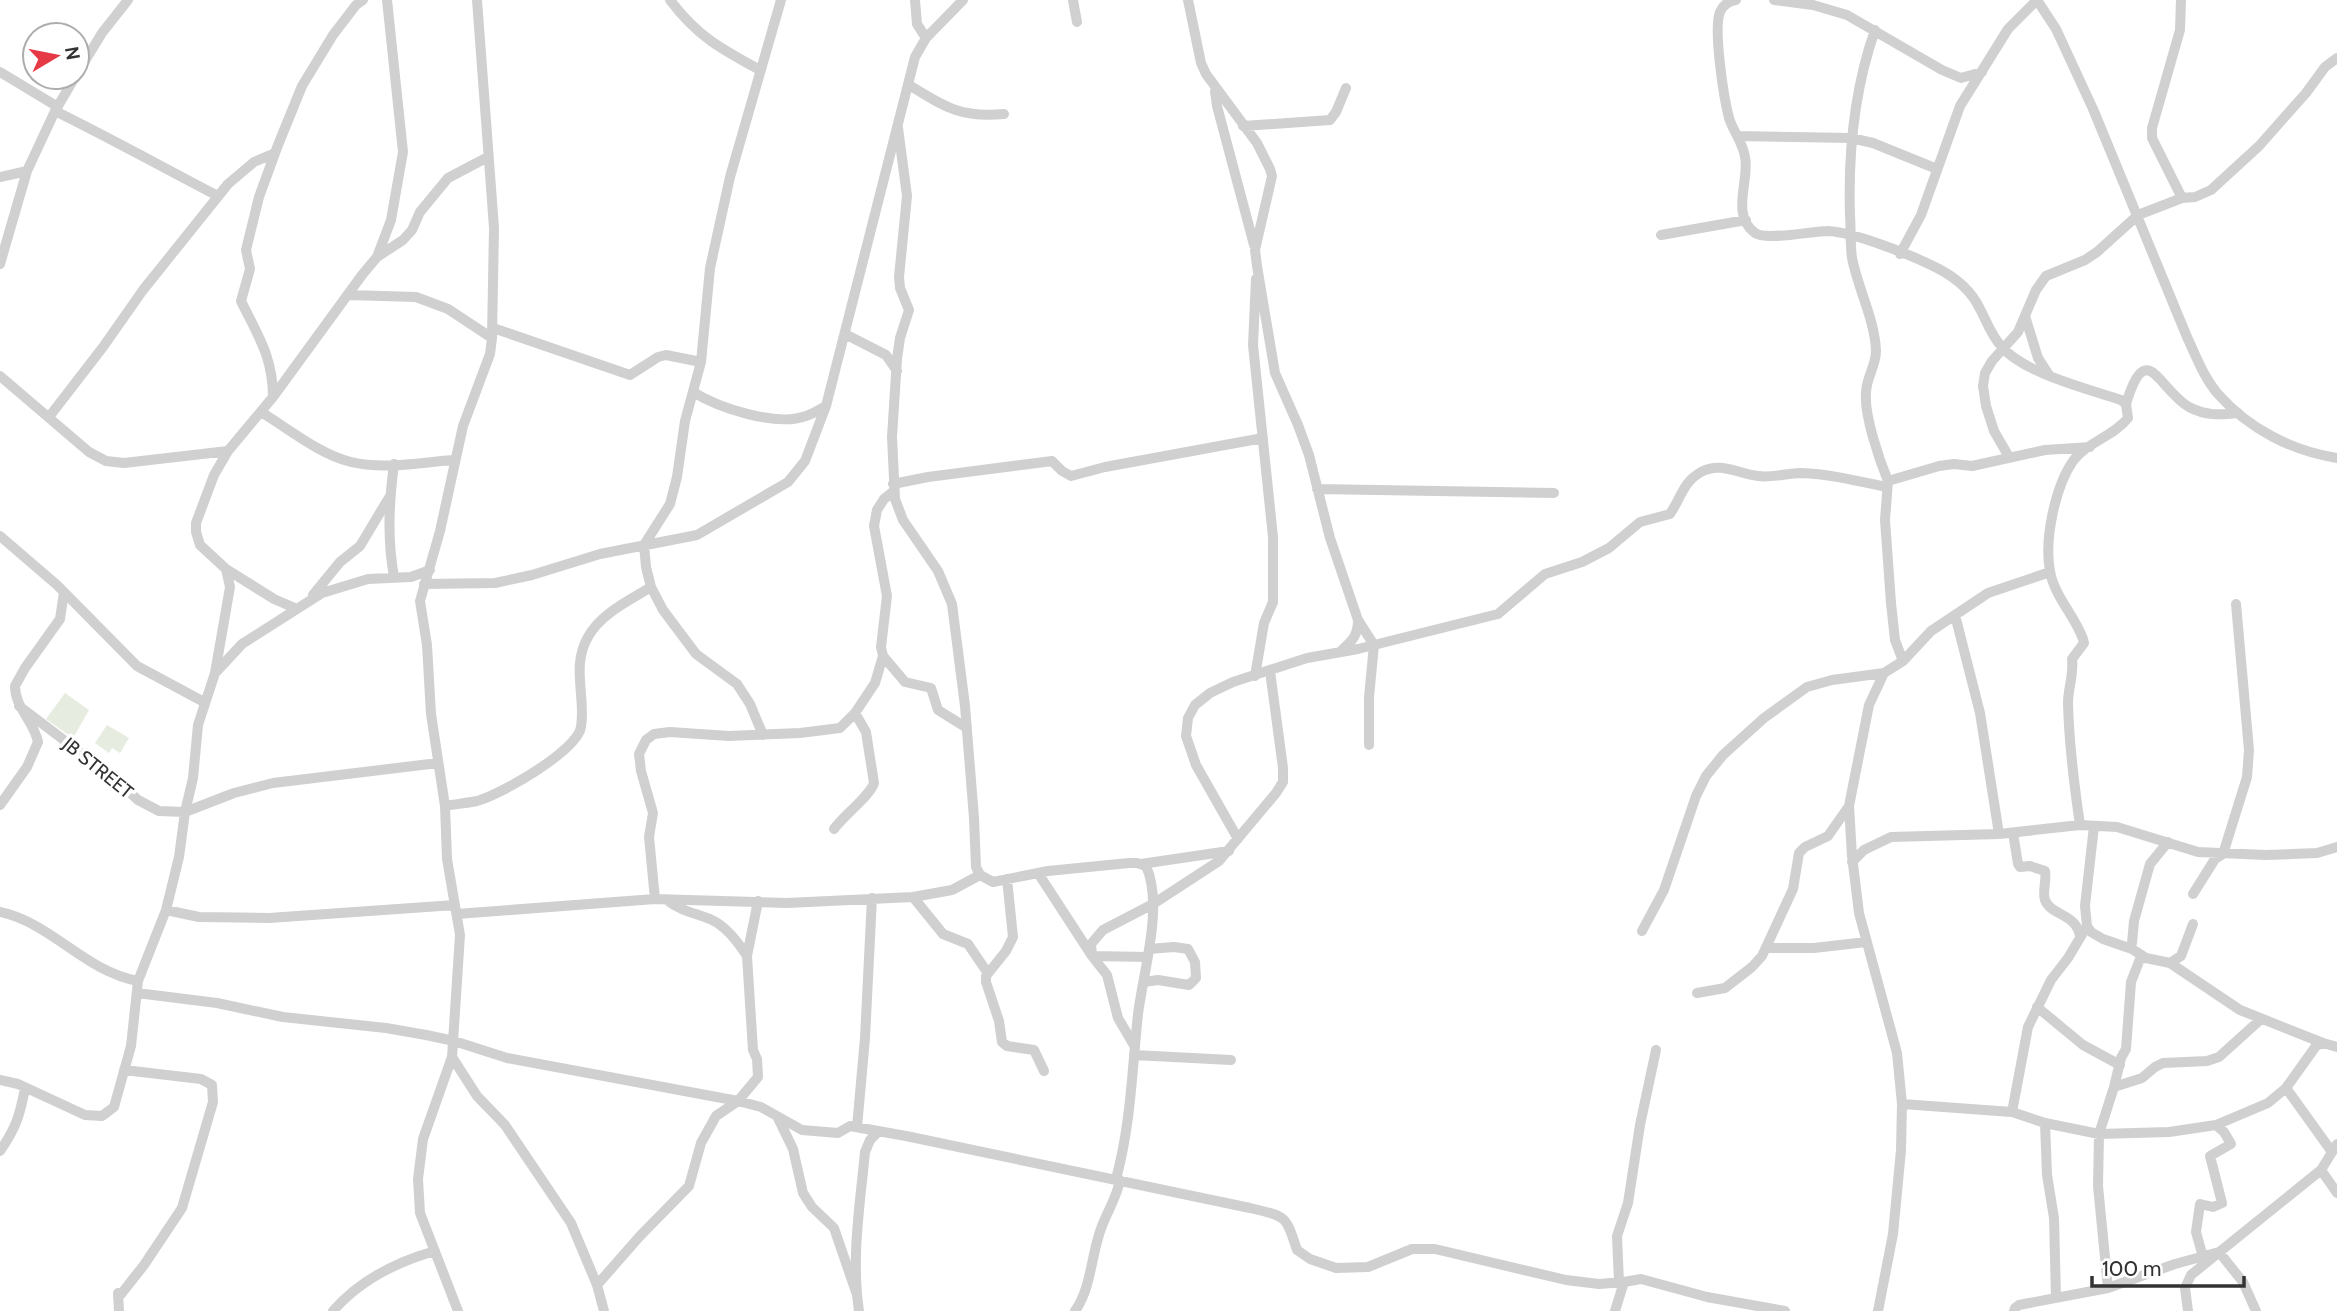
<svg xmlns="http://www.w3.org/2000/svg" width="2337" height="1311" viewBox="0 0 2337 1311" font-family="Cabin,sans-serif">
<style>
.green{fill:#e6ecdf}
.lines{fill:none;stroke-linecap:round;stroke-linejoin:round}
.minor{stroke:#d0d0d0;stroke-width:10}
.labels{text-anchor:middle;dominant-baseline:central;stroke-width:7;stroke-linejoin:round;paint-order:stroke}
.street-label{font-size:19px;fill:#333;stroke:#fff}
</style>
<rect width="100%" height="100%" fill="#fff"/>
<!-- green -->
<path class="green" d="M65,693L89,710L73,738L46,719Z
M107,725L129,738L120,753L112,748L109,753L95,743Z"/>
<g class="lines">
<!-- minor -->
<path class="minor" d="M670,0C697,36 721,49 760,70
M915,0L917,24L926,38
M1073,0L1077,22
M1188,0L1201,63L1206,74L1257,143L1270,169L1272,176L1255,250L1257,266L1275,373L1298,425L1309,455L1330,538L1358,620C1358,635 1353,640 1342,650
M1736,0C1729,1 1723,5 1720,12C1713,29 1724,99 1729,118C1733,131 1743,143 1745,157C1750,180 1730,215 1755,233C1766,241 1812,231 1828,231C1854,232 1914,256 1939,269C1956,278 1972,292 1980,309C1987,322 1991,335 2001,346C2023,373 2088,389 2121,400L2126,404L2128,418C2114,436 2087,442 2073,461C2055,487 2044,540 2050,571C2054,596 2075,616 2083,639L2084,643L2072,659C2074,674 2068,688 2068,703C2069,744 2074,784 2080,825
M1774,0L1813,5L1847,15L1942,70L1961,78L1982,72
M2037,0L2056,29L2093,109L2187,337C2196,356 2204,378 2218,394C2249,429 2292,451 2337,458
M2181,0L2180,30L2152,128V138L2182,198
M1875,30C1854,90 1848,152 1850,215C1851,229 1850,244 1852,258C1858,289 1875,320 1876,351C1876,366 1866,378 1866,393C1864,415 1879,459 1888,481
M0,72L58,107
M77,74L102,33L128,0
M909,85C945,107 960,118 1004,114
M1215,91L1217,106L1254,245
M55,111C110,138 164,168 218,196
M1243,126L1330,120L1336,112L1346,88
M898,128L907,196L899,277L900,288L909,310L900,338L897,359L892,437L895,499L903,520L938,571L952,604L965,706L974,818L976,867L980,875L993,882L1048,871L1129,863H1137L1146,866C1164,905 1143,973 1138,1014C1132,1070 1131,1124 1116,1179
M1737,136L1851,138L1873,143L1937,169
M0,177L27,171
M1661,235L1746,220
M1900,254L1921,215L1960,106L2008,29L2037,0
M377,257L391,220L403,152L387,0
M0,264L27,171L55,111L75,77
M348,295L416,297L448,309L492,338
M2025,316L2038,358L2049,375
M493,328L630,375L658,357L666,355L701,362
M845,334L886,355L897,371
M0,376L89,452L106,461L124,463L228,451
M693,392C719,408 776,427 806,416C813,414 820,409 826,406
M273,397C273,357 258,336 241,301L250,269L246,250L259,197L278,145L302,86L333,35L356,5L363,0
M2126,404C2147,336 2158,389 2189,407C2206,416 2220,415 2238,413
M261,412C289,429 319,454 351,462C384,470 422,462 455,460
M49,417L103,347L143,290L228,184L254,162L275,153
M2009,457L1994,431L1986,406L1983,386L1985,373L1992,361L2018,332L2036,290L2046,276L2085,260L2097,252L2138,215L2182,198L2195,197L2211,190L2259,146L2306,93L2325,67L2337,58
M893,484L928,477L1052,461L1062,471L1071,476L1105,467L1263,438
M1317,489L1554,493
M894,491L884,499L877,510L874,526L887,596L881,647L883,656L905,682L931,688L938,710L967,728
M0,536L57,585L137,666L204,702
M226,569L274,599L297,609
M394,577C387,538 389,503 394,464
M424,584L495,583L532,575L600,554L697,535L788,482L805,461L826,406L915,57L926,38L963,0
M313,595L340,562L360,546L390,496
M1955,615L1980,713L1999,834
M1358,620L1374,645L1369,697V745
M1903,661L1895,640L1891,603L1885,520L1888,481L1939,466L1954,464L1972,466L2045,450L2090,447
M217,671L242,644L322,593L368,579L411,577L430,570
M1255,676L1264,623L1273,602V537L1253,345L1256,279
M19,706L114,778L138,800L159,811L185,812L234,793L273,783L438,763
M763,735L750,704L737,684L696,654L663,610L651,587L646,567L644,545L670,504L677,477L685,421L701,362L710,268L730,177L781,0
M0,805L27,767L38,742C34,721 15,708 15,686L25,668L60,619L64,592
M445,806C456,804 467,803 477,801C500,795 577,751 581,727C586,697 571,666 588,637C600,614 630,600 651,587
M2094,826L2085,906L2087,926L2091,932L2103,939L2132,949L2146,958L2170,963L2240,1010L2323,1043
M834,829C844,815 870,796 874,783L866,732L855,713
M2013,833L2018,864L2020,867L2030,866L2045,871C2047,880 2042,892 2045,900C2051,916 2076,913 2080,936
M1238,839L1196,765L1186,736L1188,718L1195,705L1210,693L1233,682L1307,658L1358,649L1498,614L1545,574L1582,562L1609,548L1640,522L1670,514C1681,498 1683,482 1701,472C1721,461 1738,474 1758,476C1773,478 1787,473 1801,473C1830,474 1858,481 1886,487
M1852,862L1864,850L1891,837L1999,834L2080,825L2117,827L2198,852L2266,855L2317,853L2337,847
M1141,864L1229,851
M1038,873L1092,956L1148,957
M1007,879L1013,937L1006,951L986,976V982L999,1021L1002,1042L1007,1046L1034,1050L1044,1071
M2193,894L2215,859L2223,854L2247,777L2249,750L2236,604
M913,897L943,934L968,944L987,972
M655,899L649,837L653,813L641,771L639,754L646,740L654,734L670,732L729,736L800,733L840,728L855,713L875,683L883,656
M667,900C682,912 696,913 712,920C727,927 738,942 747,956
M166,910L199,917L269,918L455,905
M0,912C52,923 84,971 138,981
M457,914L655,899L787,903L913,897L952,890L980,875
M1642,931L1664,890L1696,796L1706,776L1723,755L1764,718L1807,687L1832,680L1884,673
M1766,948H1814L1866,942
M2129,948L2132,943L2134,921L2150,864L2168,842
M2170,963L2181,956L2193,924
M1144,982L1158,980L1189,985L1196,978L1195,962L1188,949L1174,947L1149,949
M137,993L217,1003L283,1017L386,1028L426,1035L454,1041L507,1058L738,1101L761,1107L802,1130L838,1133L850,1126L906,1136L1250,1208C1287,1217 1285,1214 1297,1250L1310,1259L1336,1268L1368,1267L1412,1249H1435L1566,1280L1599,1284L1624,1282
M1697,993L1725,988L1752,967L1762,956L1793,889L1799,853L1805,847L1828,836L1849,806
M2037,1007L2083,1045L2120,1065
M1135,1047L1118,1018L1107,975L1092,956L1091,944L1103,930L1153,904L1219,861L1276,793L1283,782V768L1270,671
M1134,1055L1231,1060
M452,1057L477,1096L505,1125L571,1223L597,1285L604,1311
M0,1080L18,1084L85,1115L102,1116L114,1107L131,1046L138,981L166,910L179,857L185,812L193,778L198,725L215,673L230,587L226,569L200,545L196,532V523L214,475L228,451L273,397L362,275L377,257L403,240L412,230L420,212L448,178L488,157
M2114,1087L2142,1078L2155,1067L2163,1063L2207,1061L2219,1057L2261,1019
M2286,1088L2332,1152
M1902,1104L2012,1112L2045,1123L2099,1134L2169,1132L2216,1125L2268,1103L2286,1088L2316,1046L2323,1043L2337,1047
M2012,1112L2028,1027L2051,980L2068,958L2087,926
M778,1118L793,1149L803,1193L812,1207L834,1228L857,1295
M2045,1123L2047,1175L2054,1218L2056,1298
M857,1127L865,1038L872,898
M0,1151C16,1128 20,1115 25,1088
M2321,1170L2337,1193
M2203,1257L2196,1232L2200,1204L2213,1207L2222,1203L2210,1156L2231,1144L2224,1132L2216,1125
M1619,1282L1617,1236L1628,1203L1640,1125L1656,1050
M597,1285L640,1236L689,1186L701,1143L716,1116L738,1101L758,1077L757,1059L753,1050L747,956L758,901
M2108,1288L2098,1186L2099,1134L2114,1087L2121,1058L2126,1049L2131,982L2140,959L2146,958
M118,1293L119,1311
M118,1298L144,1265L182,1208L213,1102L212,1085L201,1079L124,1070
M333,1311C360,1280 396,1262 435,1251
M458,1311L420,1213L418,1179L423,1139L452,1057L460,935L447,859L445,806L431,714L427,645L420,601L440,531L463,426L490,354L492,338L494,228L477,0
M859,1311C851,1258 860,1205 865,1152L870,1140L879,1131
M1075,1311C1092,1287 1091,1253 1102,1226C1108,1210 1117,1197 1120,1180
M1615,1311L1624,1282L1641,1279L1707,1297L1785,1311
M1878,1311L1893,1234L1901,1150L1902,1104L1897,1053L1859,913L1852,856L1849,806L1869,705L1884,673L1903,661L1931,631L1988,593L2050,572
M2014,1311L2015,1308L2019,1305L2108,1288L2175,1264L2219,1252L2243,1282L2256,1311
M2188,1311L2185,1288L2191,1275L2321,1170L2337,1144"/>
</g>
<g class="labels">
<!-- street labels -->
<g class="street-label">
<text transform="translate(98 768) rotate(39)">JB STREET</text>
</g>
</g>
<!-- north arrow -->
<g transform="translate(56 56) rotate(80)"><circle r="33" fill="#ffffff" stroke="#adadad" stroke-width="2"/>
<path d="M0-5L12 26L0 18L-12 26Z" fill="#e63946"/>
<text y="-10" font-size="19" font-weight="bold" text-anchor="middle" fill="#333333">N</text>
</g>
<!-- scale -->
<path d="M2092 1276v10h152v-10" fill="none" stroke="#333333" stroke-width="3.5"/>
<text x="2102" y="1276" font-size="21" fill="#333333" stroke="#ffffff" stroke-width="5" paint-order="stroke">100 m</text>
</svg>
